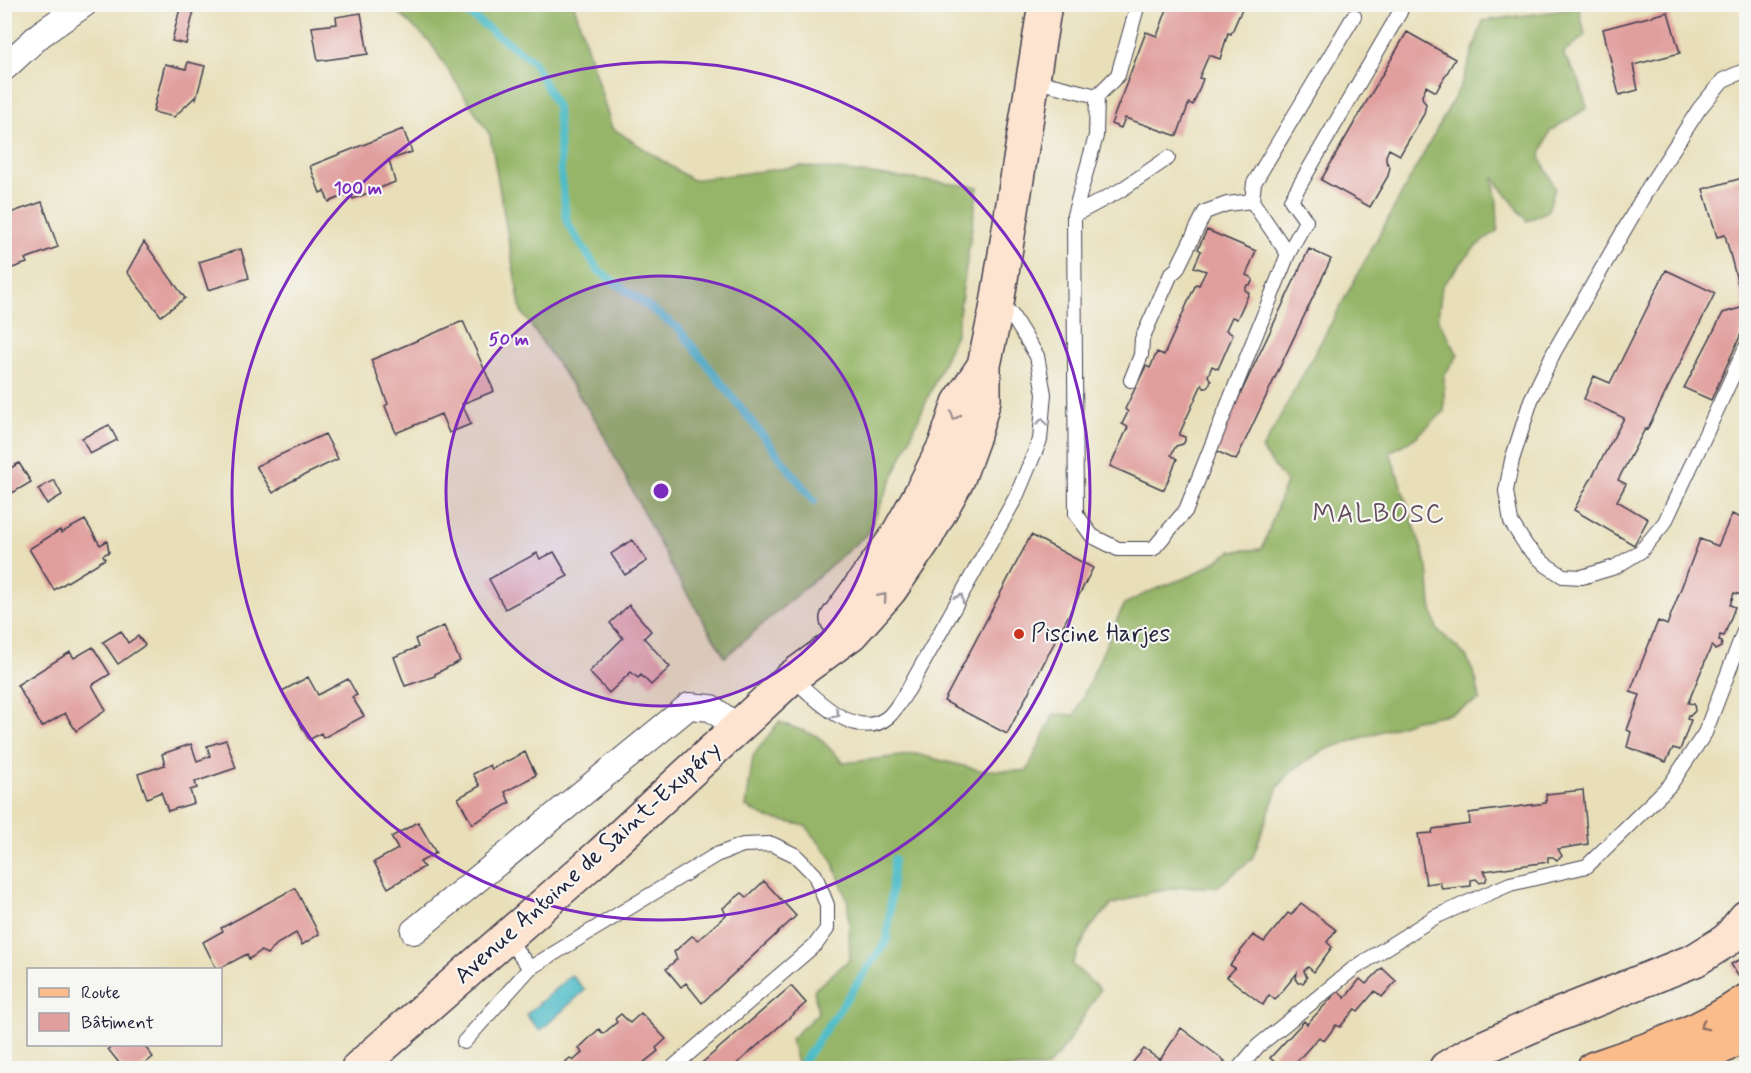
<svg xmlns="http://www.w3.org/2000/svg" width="1751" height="1073" viewBox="0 0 1751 1073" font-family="Mynerve,sans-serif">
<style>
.forest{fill:#96b568;stroke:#5c6c52;stroke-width:1.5}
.water{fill:#4ebcc7;stroke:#386f81;stroke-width:1.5}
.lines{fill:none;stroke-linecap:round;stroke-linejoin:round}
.stream{stroke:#4ebcc7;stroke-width:8}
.building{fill:#e09f9d}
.lane-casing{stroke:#403e4e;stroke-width:16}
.street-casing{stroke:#403e4e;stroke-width:28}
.secondary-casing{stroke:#403e4e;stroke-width:36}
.primary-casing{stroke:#403e4e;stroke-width:36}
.lane{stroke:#fff;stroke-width:14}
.street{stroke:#fff;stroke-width:26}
.secondary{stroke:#fde4d1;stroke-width:33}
.primary{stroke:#fabc8b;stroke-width:33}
.oneway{stroke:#9a8d8e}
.oneway2{stroke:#9c9ca7}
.oneway3{stroke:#8e6f63}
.ring{fill:none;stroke:#7b2cbf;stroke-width:3}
.poi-dot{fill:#c8321e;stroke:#f6f6f2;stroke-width:2}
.labels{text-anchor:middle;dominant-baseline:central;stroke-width:4.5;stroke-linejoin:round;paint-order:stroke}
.poi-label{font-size:24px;fill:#22223b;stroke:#f6f6f2;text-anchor:start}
.street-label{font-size:24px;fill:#22223b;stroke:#f6f6f2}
.neighbourhood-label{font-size:26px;letter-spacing:1.5px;fill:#644e5d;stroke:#f6f6f2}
.centre{fill:#7b2cbf;stroke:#f6f6f2;stroke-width:3}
.ring-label{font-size:18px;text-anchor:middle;font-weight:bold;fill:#7b2cbf;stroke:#f6f6f2;stroke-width:4.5;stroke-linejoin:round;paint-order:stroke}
</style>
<rect width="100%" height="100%" fill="#f6f6f2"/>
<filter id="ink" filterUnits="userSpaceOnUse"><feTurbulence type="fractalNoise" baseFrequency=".0167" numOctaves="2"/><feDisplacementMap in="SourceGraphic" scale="12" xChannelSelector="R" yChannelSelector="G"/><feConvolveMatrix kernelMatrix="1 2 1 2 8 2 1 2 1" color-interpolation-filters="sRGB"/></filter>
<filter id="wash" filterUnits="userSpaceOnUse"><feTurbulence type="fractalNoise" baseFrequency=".008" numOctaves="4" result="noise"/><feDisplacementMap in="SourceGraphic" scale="24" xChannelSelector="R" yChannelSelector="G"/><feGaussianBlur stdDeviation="1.35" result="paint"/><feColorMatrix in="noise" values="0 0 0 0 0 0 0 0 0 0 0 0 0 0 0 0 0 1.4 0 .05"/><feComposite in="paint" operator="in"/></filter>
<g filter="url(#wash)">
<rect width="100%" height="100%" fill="#e8dfb9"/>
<!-- forest -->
<path class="forest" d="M390,5H574L612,128L692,180L803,166L978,187L956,334L868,533L725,657L672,568L597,422L521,311L490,135L430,42Z
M1579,8L1585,35L1563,54L1579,80L1587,108L1550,131L1540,157L1555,188L1548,211L1527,221L1493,177L1497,203L1498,230L1474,248L1442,286L1438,319L1458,355L1444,375V412L1415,438L1390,452L1428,568L1431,605L1437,629L1466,656L1476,679L1480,700L1449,714L1416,720L1324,750L1294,769L1278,787L1252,859L1217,887H1183L1148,893L1111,905L1090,928L1072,964L1100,990L1064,1048L1046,1068H798L791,1039L818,1013L814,990L850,959L848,902L832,859L806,826L768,818L746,807L753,756L779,722L817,736L844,763L916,754L979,770L1027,771L1054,714L1075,715L1124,604L1153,590L1193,575L1232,551L1262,549L1286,482L1262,450L1462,83L1483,21Z"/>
<!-- water -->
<path class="water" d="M571,975L585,990L540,1031L526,1015Z"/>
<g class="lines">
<!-- stream -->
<path class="stream" d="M455,4L533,61L557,107L561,173L567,223L598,270L679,329L814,501
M799,1068L887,940L894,859"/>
</g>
<g id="blocks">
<!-- building -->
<path class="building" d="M181,4L194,10L186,44L172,41Z
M1169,4H1239L1238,8L1242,9L1231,34L1228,33L1220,59L1209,55L1199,78L1203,79L1193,105L1189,103L1177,136L1125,118L1121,128L1111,124L1146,32L1157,36Z
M1668,12L1680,53L1633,65L1638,90L1619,95L1603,29Z
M361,13L368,54L318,61L312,27L337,24L336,17Z
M1407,32L1455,59L1436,92L1426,86L1422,96L1423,100L1426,104L1424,114L1400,155L1389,149L1386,156V161L1390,167L1388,176L1370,207L1321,180Z
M188,62L205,66L196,99L195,97L174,117L153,112L165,64L186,69Z
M403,129L412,152L389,160L395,182L353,199L350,193L329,202L324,191L320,193L310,166Z
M1746,177V323L1711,400L1684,388L1723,313L1744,307L1725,235L1717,237L1703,189Z
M42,202L58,247L25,259L27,263L4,271V215Z
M1207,230L1256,251L1246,275L1251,277L1253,280L1250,285H1247L1245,290L1249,293L1237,319L1232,317L1226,330L1233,335L1218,369L1212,366L1208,376L1211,381L1207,388H1204L1202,384L1179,435L1185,437V441L1183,444L1176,446L1171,455L1177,459L1164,490L1110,466L1128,427L1122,424L1128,412L1125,409L1146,366L1150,368L1157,352L1164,355L1196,284L1199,285L1206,271L1194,267L1201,251L1198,249Z
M144,242L185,298L161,316L127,272Z
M241,249L249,278L208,290L199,262Z
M1309,249L1331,259L1236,460L1214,450Z
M1666,270L1715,293L1647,430L1645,429L1618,480L1626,484L1617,501L1648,519L1634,545L1574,510L1624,418L1584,399L1594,376L1610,383Z
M463,321L494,391L462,404L471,424L449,433L441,414L396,433L385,406L388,404L371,360Z
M109,425L117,440L90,454L82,438Z
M325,434L338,459L288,483L273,493L256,466Z
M19,463L31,482L4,498V472Z
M54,480L62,495L47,504L38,489Z
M1732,514L1746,520V582L1742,595L1734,593L1730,605L1735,607L1724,636L1720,635L1719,641L1722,642L1721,647L1715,650L1712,646L1711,647L1688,703L1694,704L1695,711L1690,716L1688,715L1687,719L1691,720L1680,750L1673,748L1666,762L1627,747L1631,732L1627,730L1640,695L1630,692L1658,621L1667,625L1700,539L1718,546Z
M85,520L100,545L107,541L109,552L103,555L105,559L54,590L29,549L60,530L61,533Z
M1031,535L1093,568L1007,734L944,701Z
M632,540L647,561L625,575L611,554Z
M554,552L568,576L505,609L489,579L537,553L540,559Z
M629,605L651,631L644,638L670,667L651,685L641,675L638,678L631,672L609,693L589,672L623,638L610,623Z
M444,626L460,661L435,674V676L405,686L394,657L418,647L415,639Z
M121,631L128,643L138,636L145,645L118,664L103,642Z
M93,647L110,674L92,685L106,710L76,731L65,713L42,727L17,685L70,652L74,658Z
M308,677L318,695L348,679L357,695L352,697L364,716L323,738L321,733L309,740L282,691Z
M226,740L236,768L195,782L197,788L190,790L194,803L168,811L161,792L147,798L138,774L165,765L162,754L191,744L197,761L210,756L207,746Z
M525,752L536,775L505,792L510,803L472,824L458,798L480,786L473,774L490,765L492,769Z
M1583,790L1588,844L1558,849L1562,856L1557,860L1553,857H1548V862L1484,871L1487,876L1486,881L1480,883L1476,879L1471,880V886L1442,889L1440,882L1426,884L1418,834L1432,833L1433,829L1470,824L1469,813L1546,803V794Z
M418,822L436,853L420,862L424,867L388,888L374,862L398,849L391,837Z
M764,881L796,916L702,1003L686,983L681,987L666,969L677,959L674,952L692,936L698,940L726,915L723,908L742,893L747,897Z
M295,888L319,934L302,945L296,933L277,944L267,954L261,951L249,959L247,954L217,970L203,942L223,931L221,928Z
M1301,903L1336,930L1327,942L1332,947L1314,972L1308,967L1304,971L1307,978L1303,983H1298L1296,980L1297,973L1275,1000L1269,995L1263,1005L1227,977L1235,968L1230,965L1253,935L1264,942L1288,913L1291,915Z
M1743,958L1746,963V970L1738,976L1731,964Z
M1382,968L1396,981L1382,997L1375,991L1358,1011L1355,1009L1340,1027L1336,1025L1324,1041L1319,1037L1291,1068H1282L1270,1058L1304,1021L1307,1024L1338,991L1345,998L1360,979L1366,984Z
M791,986L806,1003L732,1068H696Z
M641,1013L666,1039L656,1048L658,1051L637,1068H565L562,1065L570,1058L573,1061L582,1053L579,1048L599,1029L603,1034L617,1022L615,1019L621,1014L630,1023Z
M1181,1028L1225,1061L1219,1068H1128L1144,1049L1160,1060Z
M112,1044H143L153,1057L139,1068H123L108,1049L113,1046Z"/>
</g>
</g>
<g filter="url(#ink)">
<use href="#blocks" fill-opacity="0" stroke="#403e4e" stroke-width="1.5"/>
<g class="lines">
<!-- lane casing -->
<g class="lane-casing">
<path id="lane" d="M1746,70L1723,80L1699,109L1650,185L1554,352L1531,400L1512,460L1506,491L1511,522L1527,547L1546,565L1563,576L1582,577L1615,567L1641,551L1665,522L1746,347
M1032,80L1097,96L1118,75L1138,4
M1097,96L1096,136L1074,215L1076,514L1092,536L1118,549H1153L1186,510L1288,254L1252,201L1254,183L1354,16
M1074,215L1121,190L1168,158
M1288,254L1306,221L1291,200L1400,12
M1131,380L1141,355L1142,339L1171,274L1177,269L1205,212L1227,204L1252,201
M792,677C813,697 857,743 888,717C896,710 902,698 908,690L1016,497L1040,440L1044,394L1037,356L1011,314L996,310
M506,937L530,968L716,855L743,845L772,844L795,855L815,875L827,905V929L816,944L672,1068
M464,1042L530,968
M1239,1068L1258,1046L1353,969L1435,917L1510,884L1587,866L1670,785L1705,733L1746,626"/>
</g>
<!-- street casing -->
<g class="street-casing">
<path id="street" d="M4,68L41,34L84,4
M414,931L689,706L711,708L738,728"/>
</g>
<!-- secondary casing -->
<g class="secondary-casing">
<path id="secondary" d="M837,619L895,539L922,491L945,445L959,403L983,367
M358,1068L600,855L792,677L851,634L890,590L925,539L958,479L973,438L984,400V365L996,310L1045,4
M1446,1068L1471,1053L1545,1020L1695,960L1727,940L1746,917"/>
</g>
<!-- primary casing -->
<g class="primary-casing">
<path id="primary" d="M1594,1068C1647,1050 1700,1033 1746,1001
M1674,1068L1696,1061L1746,1034"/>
</g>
<!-- lane -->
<use href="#lane" class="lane"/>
<!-- street -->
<use href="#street" class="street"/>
<!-- secondary -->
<use href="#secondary" class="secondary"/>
<!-- primary -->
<use href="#primary" class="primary"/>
</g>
<!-- one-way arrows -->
<defs><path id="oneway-chevron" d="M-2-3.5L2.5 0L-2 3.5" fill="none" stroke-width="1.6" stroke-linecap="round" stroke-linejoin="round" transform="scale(1.5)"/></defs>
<g class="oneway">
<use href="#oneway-chevron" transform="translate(955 416) rotate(109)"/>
<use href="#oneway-chevron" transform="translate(883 597) rotate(-49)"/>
</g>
<g class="oneway2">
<use href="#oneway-chevron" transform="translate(1042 422) rotate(-85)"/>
<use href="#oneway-chevron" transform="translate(960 598) rotate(-61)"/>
<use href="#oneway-chevron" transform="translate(836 714) rotate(28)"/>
</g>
<use class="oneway3" href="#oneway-chevron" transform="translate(1704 1026) rotate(154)"/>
</g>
<!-- distance rings -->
<circle cx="661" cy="491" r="215" fill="#7b2cbf" fill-opacity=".12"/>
<g class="ring">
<circle cx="661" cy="491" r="215"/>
<circle cx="661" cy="491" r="429"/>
</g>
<!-- markers -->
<circle class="poi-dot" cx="1019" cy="634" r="6"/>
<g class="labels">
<!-- poi labels -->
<g class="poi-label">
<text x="1031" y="634">Piscine Harjes</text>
</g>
<!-- street labels -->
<g class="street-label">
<text transform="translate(588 863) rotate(-42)">Avenue Antoine de Saint-Exupéry</text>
</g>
<!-- neighbourhood labels -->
<g class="neighbourhood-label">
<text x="1379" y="515">MALBOSC</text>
</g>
</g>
<circle cx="661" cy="491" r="9" class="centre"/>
<g class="ring-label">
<text x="358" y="194">100 m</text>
<text x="509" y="345">50 m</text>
</g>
<!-- margin -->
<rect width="1751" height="1073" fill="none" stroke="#f6f6f2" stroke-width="24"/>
<!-- legend -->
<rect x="27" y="968" width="195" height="78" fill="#f6f6f2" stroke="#a1a1a9" stroke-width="1.5"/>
<rect x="39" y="988" width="30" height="9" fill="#fabc8b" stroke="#a1a1a9" stroke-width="1.5"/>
<text x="81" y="998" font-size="18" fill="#22223b">Route</text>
<rect x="39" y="1013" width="30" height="18" fill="#e09f9d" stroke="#a1a1a9" stroke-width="1.5"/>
<text x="81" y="1028" font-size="18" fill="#22223b">Bâtiment</text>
</svg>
